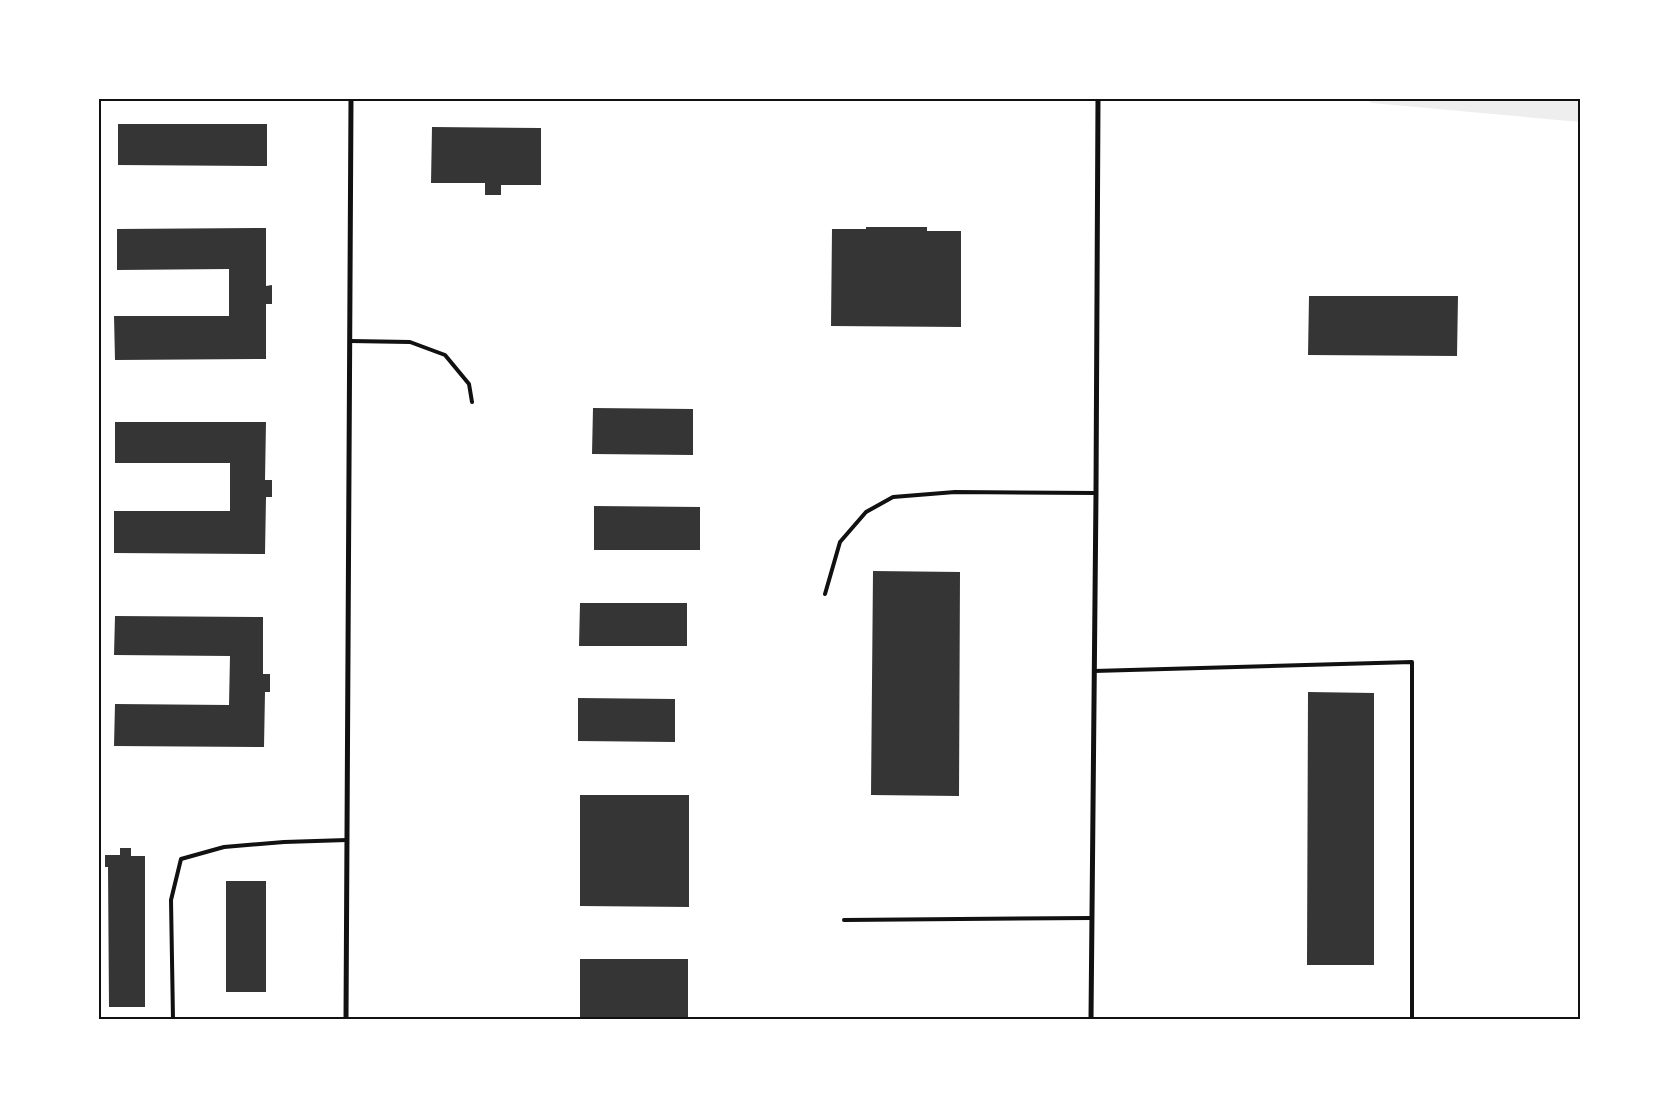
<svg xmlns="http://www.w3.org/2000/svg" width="1679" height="1118" viewBox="0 0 1679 1118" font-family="Barlow,sans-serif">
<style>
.green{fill:#eee}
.building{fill:#353535}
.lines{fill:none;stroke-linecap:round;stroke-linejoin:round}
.service{stroke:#111;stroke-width:4}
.minor{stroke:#111;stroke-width:5}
.neatline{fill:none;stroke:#111;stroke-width:2}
</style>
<rect width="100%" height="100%" fill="#fff"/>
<!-- green -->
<path class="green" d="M1364,99H1580V122L1372,103Z"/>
<!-- building -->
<path class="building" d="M118,124H267V166L118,165Z
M432,127L541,128V185H501V195H485V183H431Z
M866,227H927V231H961V327L831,326L832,229H866Z
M266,228V286L272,285V304H266V359L115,360L114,316H229V269L117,270V229Z
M1309,296H1458L1457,356L1308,355Z
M593,408L693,409V455L592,454Z
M115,422H266L265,480H272V497H266L265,554L114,553V511H230V463H115Z
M594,506L700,507V550H594Z
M873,571L960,572L959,796L871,795Z
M580,603H687V646H579Z
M115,616L263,617V674H270V692H265L264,747L114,746L115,704L229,705L230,656L114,655Z
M1308,692L1374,693V965H1307Z
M578,698L675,699V742L578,741Z
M580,795H689V907L580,906Z
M120,848H131V856H145V1007H109L108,867H105V855H120Z
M226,881H266V992H226Z
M580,959H688V1019H580Z"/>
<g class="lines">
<!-- service -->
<path class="service" d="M350,341L410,342L445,355L469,384L472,402
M825,594L840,542L866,512L893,497L955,492L1096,493
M1094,671L1412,662V1019
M844,920L1092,918
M173,1019L171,900L181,859L224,847L284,842L347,840"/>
<!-- minor -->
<path class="minor" d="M346,1019L351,99
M1091,1019L1096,493L1098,99"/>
</g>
<!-- border -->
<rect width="1679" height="1118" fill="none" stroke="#ffffff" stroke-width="200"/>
<rect x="100" y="100" width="1479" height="918" class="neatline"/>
</svg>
